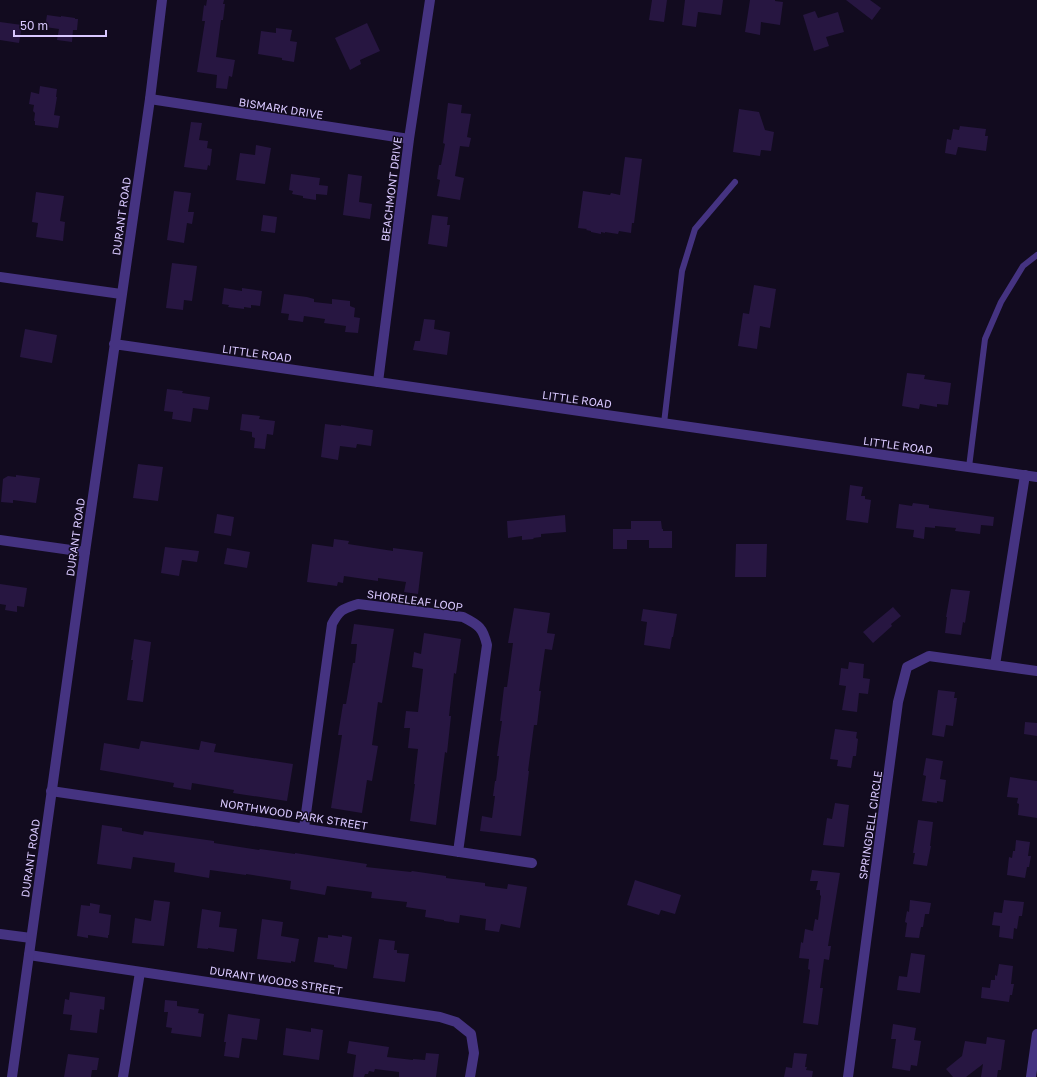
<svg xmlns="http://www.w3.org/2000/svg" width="1037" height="1077" viewBox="0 0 1037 1077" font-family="'Golos Text',sans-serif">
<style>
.building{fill:#271641}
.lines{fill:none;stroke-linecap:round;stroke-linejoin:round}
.service{stroke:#453381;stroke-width:6}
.minor{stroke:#453381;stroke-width:10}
.tertiary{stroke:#453381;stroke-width:10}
.labels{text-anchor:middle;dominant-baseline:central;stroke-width:3;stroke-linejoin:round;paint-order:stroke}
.street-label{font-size:11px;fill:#d9c8ff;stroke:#120b1f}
</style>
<rect width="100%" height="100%" fill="#120b1f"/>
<!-- building -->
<path class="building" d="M207,0H224L223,4H225L223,20H221L216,57L235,60L232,77L229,76L227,89L216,88L217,75L197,72L205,21H202L204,5L206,6Z
M652,0H667L664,22L649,20Z
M685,0H723L721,15L698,12L696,27L682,25Z
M750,0H775V1L783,2L780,25L761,22L760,35L745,32Z
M846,0H870L881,8L872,20Z
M815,11L818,18L838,12L844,32L826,37L829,46L814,51L803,15Z
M47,15L61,17V16L75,18V19H78L77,30H73L72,42L57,40L59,29L45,27Z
M0,22L22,25L19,43L0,40Z
M367,23L380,51L360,60L361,64L350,70L335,38Z
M276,28L292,30L290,41L297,42L294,62L282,60V58L258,54L261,31L276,33Z
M40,86L57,89L56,97H57L54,115L60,116L58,128L35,125V121H34L35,113L33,111L34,105L29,104L31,92L39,94Z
M448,103L462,105L461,113L471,114L467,137L471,138L469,147L460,146L455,176L464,178L460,200L437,196L440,180L437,179L439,165H441L445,144L443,143Z
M739,109L759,112L765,130L774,132L771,151L761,150L760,156L733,152Z
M191,122L202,123L199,140L208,141L207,148L212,149L210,166L208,165L207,170L184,167Z
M960,126L986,129L985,136H988L986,151L958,147L956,155L945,153L947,139L951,140L953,129L959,130Z
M256,145L271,148L265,184L236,180L240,153L255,155Z
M625,157L642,159L634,223H632L631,233L619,231L618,234L605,232V233L601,232V234L591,232V231L586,230L587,229L578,228L583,191L610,195L611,193L620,195Z
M291,174L320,178L319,185L328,186L327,195L316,194V200L303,198V196L292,194L293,191L289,190Z
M348,174L362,176L359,202L372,204L370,219L343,215Z
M174,191L191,193L188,212H194L192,224L187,223L184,243L167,240Z
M36,192L64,196L60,221L65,222L63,241L36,237L38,223L32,222Z
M263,215L277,217L275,233L261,231Z
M432,215L448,217L447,225H450L447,247L428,244Z
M172,263L197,266L192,301L184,300L183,310L166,308Z
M754,285L776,289L770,328L760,326L757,349L738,346L743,313L749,314Z
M224,288L242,291V288L262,291L260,306L251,305V308L244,307V309L228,307L229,305L222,304Z
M284,294L307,297L314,299V302L332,304V299L350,301V306L355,308L354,317L360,318L358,333L345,332L346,326L324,323L325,319L304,316L303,322L288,320L289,314L281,313Z
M424,319L435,320L434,329L450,332L447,355L413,350L415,341H420Z
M25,329L57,335L52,363L20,357Z
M907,373L925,375L924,379L951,383L948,405L937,404V407L920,404L919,409L902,406Z
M167,389L183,391L182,393L210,397L208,410L193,408L191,422L172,419L173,412L164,411Z
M242,414L260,416L259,419L275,421L273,435L267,434L265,449L254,448L255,438L252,437V432L240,430Z
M325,424L341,426V425L373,430L371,446L357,444L356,448L340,446L338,460L321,457Z
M138,464L163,467L158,501L133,498Z
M16,475L40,478L36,503L13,500V503L1,502L3,479L8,476L16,477Z
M850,485L863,487L861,496H865V499L871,500L868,523L846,520Z
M913,503L929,505V508L994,517L993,526L981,525L980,534L955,531L956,528L935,526V528L925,527L924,539L913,537L914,530L896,528L899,504L912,506Z
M217,514L234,517L231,536L214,533Z
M565,515L566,532L541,534V537L533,538L534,539L522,540V536L508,538L507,521Z
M631,521H661L662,529H663V531H672V548H649V540H627V549H613V529H631Z
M334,539L349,541L348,544L393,551V548L423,552L418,594L404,592L406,582L378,578V581L344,576L343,583L338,582L337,586L307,582L312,544L333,547Z
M736,544H767L766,577H735Z
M165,547L199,551L197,562L182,560L179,576L161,573Z
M227,548L250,552L247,568L224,564Z
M0,584L27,588L24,607L17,606V612L5,610L6,605L0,604Z
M951,589L970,591L965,623L963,622L961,635L945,633L947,617H946Z
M893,607L901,616L891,624L892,626L873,643L863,632Z
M514,608L550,613L547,633L555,634L552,650L545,649L539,691H541L537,725H534L528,771H529L521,836L480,831L482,816L492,818L495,796H493L495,781H496L499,756H497L502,721H500L504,687H507L513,643H508Z
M643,609L677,614L673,637H672L670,649L644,645L647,622L641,621Z
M354,624L394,629L382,703L378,702L372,745L378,746L372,781L367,780L362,813L331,808L342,735H338L343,704H346L353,663H355L357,644H351Z
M424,633L461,639L456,674L454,673L449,716H451L447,753L445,752L436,825L410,821L415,784H414L418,749L408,748L410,728H404L406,711L418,712L423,669L412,667L414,652L421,654Z
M134,639L151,642L143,702L127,700L133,660H131Z
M849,662L864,664L863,678L870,679L868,694L859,693L857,712L842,710L846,686L839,685L841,668L848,669Z
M938,690L955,692L954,698H957L953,726L946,725L944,737L932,735Z
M1025,722L1037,723V736L1024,734Z
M835,729L857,732L856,738L858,739L856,756H853L851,768L837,766L838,760L830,759Z
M141,741L199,750L201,741L216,744L214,752L293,764L287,801L233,793L234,790L192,783L191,790L173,787L174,783L100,770L104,743L139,749Z
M926,758L943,761L940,779L946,780L943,802L937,801V803L922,801L926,776L923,775Z
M1010,777L1037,781V818L1018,815L1019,804L1017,803L1018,798L1007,797Z
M835,803L849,805L844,847L823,845L827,818L832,819Z
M918,820L933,822L930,846H931L927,866L913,864L915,853H913Z
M102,825L122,828V831L143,835L144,831L214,841V843L259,850L260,849L295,854V853L367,864L366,867L411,872L412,871L446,876V878L485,883V886L507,889L508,884L527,887L520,928L501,924L499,932L485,930L486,919L460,915L459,923L444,921V920L425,917L426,910L406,907L407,902L371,898L372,892L327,886L325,895L290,889L291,881L246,874V875L210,870L209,878L174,872L175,863L133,857L131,869L97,864Z
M1016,840L1030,842L1028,856H1031L1029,867H1027L1025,878L1007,875L1009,857L1012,858L1013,851H1015Z
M812,870L840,873L828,946H831L829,960L824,959L820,988H823L818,1025L803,1023L810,970L808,969L809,959L799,958L801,942L803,943L805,929L813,931L815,919L818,920L821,896L820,895V890H816L818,881H810Z
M635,880L681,895L675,914L661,910L659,915L627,905Z
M154,900L170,902L164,946L132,943L135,918L151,921Z
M910,900L931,903L929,914H925L923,927H921L919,938L905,937L907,923L905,922L907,911L909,912Z
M1004,900L1024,902L1022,916H1019L1017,929L1014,928L1013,939L999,937L1000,926L992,925L994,912L1002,913Z
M90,903L100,905L99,913L111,915L109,935H108V938L88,935V938L77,936L81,905L90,906Z
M202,909L221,912L219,927L237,929L234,952L208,948V949L197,948Z
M262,919L283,922L281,936L299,939L295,962L291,961V963L257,959Z
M328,935L342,937V935L352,937L347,969L334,967V965L314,962L318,937L328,938Z
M379,939L395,941L394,950H397V953L409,954L405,982L373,978Z
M911,953L925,955L920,993L897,990L899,976L907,977Z
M999,964L1013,966L1011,984H1014L1012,995H1010L1009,1002L981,998L982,987L990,988L991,980H995V975L997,976Z
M70,992L105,997L104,1010L100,1009L97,1033L70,1030L72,1015L63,1014L65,999L69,1000Z
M165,1000L177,1001V1006L199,1009L198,1013L204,1014L201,1037L171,1033L172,1028L166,1027L168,1012H164Z
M228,1014L260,1019L257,1040L242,1038L239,1058L224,1056L226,1042H224Z
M893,1024L916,1028L914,1040L921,1041L917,1066L911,1065L910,1071L892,1068L896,1039H891Z
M286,1028L311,1032V1028L323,1030L319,1060L283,1055Z
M987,1037L1005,1040L1001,1070H998L997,1077H981L983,1064L966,1077H953L946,1069L962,1056L965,1041L986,1044Z
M349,1041L389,1047L387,1057L413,1060V1059L425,1060L426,1053L439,1054L436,1077H399V1072L375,1069L374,1072L369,1071L368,1074H365L364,1077H353L356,1055L347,1053Z
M794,1053L807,1054L805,1067H807L806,1070L813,1071L812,1077H784L786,1067L792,1068Z
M68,1054L99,1058L97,1070H92L91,1077H64Z"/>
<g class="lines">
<!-- service -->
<path class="service" d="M664,423L682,271L695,229L735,182
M969,467L985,339L1001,302L1023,266L1037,255"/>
<!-- minor -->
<path class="minor" d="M150,99L409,139
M378,382L409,139L430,0
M0,540L85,552
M995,665L1025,475
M51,791L234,818L532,863
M304,828L332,624C340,609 343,609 358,604L463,617C479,625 483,628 487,645L458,852
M0,934L31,938
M29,955L440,1017L456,1022L471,1034L474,1053L470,1077
M123,1077L140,972
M848,1077L898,702L907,667L929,656L1037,671
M1031,1077L1037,1034"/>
<!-- tertiary -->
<path class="tertiary" d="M0,277L121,294
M114,344L1037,477
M12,1077L85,552L150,99L162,0"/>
</g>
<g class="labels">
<!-- street labels -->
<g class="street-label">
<text transform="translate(281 108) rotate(9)">BISMARK DRIVE</text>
<text transform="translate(391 189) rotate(-83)">BEACHMONT DRIVE</text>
<text transform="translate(121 216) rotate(-82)">DURANT ROAD</text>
<text transform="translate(257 353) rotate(8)">LITTLE ROAD</text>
<text transform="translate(577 399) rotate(8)">LITTLE ROAD</text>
<text transform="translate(898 445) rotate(8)">LITTLE ROAD</text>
<text transform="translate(75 537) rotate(-82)">DURANT ROAD</text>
<text transform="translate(415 600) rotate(8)">SHORELEAF LOOP</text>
<text transform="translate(294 814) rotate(9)">NORTHWOOD PARK STREET</text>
<text transform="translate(870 825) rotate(-82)">SPRINGDELL CIRCLE</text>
<text transform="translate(30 858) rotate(-82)">DURANT ROAD</text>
<text transform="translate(276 980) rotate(9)">DURANT WOODS STREET</text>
</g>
</g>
<!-- scale -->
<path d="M14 30v6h92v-6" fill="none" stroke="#d9c8ff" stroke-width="2"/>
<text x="20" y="30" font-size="12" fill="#d9c8ff" stroke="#120b1f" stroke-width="3" paint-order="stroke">50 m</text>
</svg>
